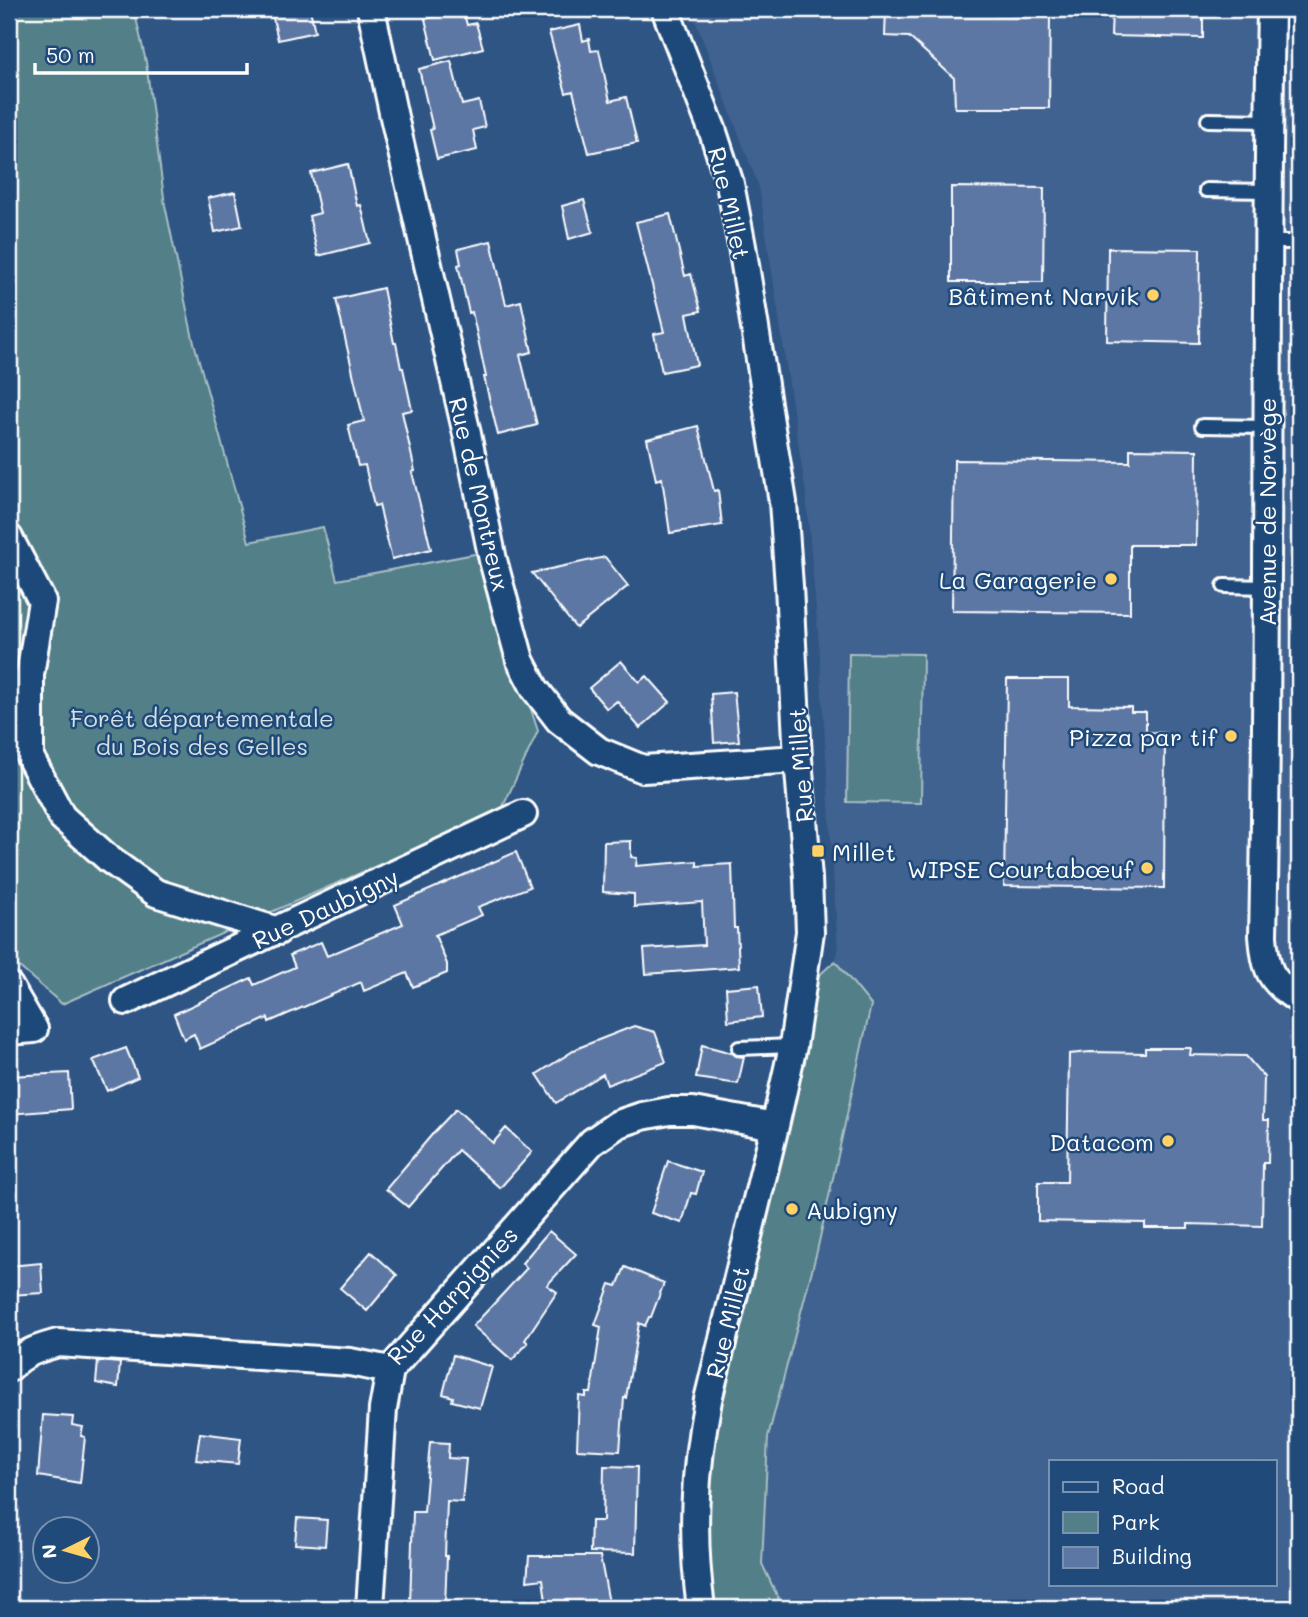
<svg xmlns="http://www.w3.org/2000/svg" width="1308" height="1617" viewBox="0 0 1308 1617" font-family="Mali,sans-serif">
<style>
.built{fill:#416290;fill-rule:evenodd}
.green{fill:#527f88;stroke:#a8bfc4;stroke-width:2}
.building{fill:#5d77a4;stroke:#fff;stroke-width:2}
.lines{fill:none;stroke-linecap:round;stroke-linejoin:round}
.service-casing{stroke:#fff;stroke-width:18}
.minor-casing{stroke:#fff;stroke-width:32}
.service{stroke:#1f4a7a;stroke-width:12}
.minor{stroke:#1f4a7a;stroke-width:26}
.poi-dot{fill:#ffd166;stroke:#1f4a7a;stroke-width:2.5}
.labels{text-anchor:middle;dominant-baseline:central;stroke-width:5;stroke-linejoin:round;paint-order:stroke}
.street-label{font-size:24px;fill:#fff;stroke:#1f4a7a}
.poi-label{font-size:24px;fill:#fff;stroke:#1f4a7a;text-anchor:end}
.park-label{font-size:24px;fill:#d4dfe1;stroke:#1f4a7a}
</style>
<rect width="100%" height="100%" fill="#2f5585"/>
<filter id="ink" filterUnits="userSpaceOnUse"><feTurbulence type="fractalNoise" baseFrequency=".0143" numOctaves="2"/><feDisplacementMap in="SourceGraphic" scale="14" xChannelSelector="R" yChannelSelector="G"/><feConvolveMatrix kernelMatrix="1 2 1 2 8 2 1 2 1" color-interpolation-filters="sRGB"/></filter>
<g filter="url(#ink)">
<!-- built -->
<path class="built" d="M691,9H1299V1608H783L762,1564L768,1437L817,1251L871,1005L835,961L838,952L819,644L806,494L759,187ZM1051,1461H1275V1584H1051Z"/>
<!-- green -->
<path class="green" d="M9,9H134L146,62L165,205L193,339L249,542L323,527L337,580L480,553L538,731L501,811L62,1004L9,958Z
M849,653L923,654L921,803L847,802Z
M835,961L871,1005L817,1251L768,1437L762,1564L783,1608H711L705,1470L816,978Z"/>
<!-- building -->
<path class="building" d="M271,9H310L315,32L278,40Z
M886,9H991L997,15L1050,16L1049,108H955L954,78L909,37L885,36Z
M1112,9H1203V38L1111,36Z
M463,10L467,25L476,23L483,48L435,60L425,19Z
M580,25L583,41L589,39L591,51L599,50L610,101L626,97L637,143L589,153L573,91L566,93L549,32Z
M451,61L462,105L479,101L485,127L473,130L477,150L437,159L430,130L433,129L419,69Z
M348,164L357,206L361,205L370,243L318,256L309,216L320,213L311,173Z
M951,187L1044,188L1043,282H951Z
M235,192L242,226L215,232L208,198Z
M584,200L593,232L569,239L562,206Z
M670,214L685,276L691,274L701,311L687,314L697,365L662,372L654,334L664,332L636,222Z
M491,241L506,305L521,301L532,352L520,355L537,425L498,435L484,377H486L478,339L472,312L469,313L458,265L461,264L458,249Z
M1108,248L1200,249L1199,343L1107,341Z
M383,288L394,343H396L401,368H403L412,410L402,412L415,471L412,472L431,549L392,559L379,505L374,506L365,465L358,466L348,425L364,421L336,299Z
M698,426L714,491L718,490L722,525L670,533L662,478L656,480L647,439Z
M1130,449L1197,450L1196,545H1130V613L952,611L954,460L1130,462Z
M605,557L628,586L576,628L532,573Z
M621,661L639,682L647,676L670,702L640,728L617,701L607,709L589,688Z
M1007,679H1069V706L1131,707V712H1146V732L1165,733L1164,888L1004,886Z
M734,692L739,741L714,743L711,694Z
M631,841V857L637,858L636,866L697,861V866L732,864L734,928H737L739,967L646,974L644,949L704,945L702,902L634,907V894L603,892L604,842Z
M516,852L530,887L478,907L482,915L435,935L447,964V973L413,987L407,973L364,991L361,982L269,1022L268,1018L200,1049L194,1034L184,1039L174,1014L251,978L254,985L295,967L290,955L321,942L327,956L403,924L395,905Z
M759,985L762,1017L728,1021L726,988Z
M634,1026L655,1032L666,1062L607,1085L603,1074L556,1103L537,1074L578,1048Z
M702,1045L732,1053L736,1056L744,1057L738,1084L696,1078Z
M126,1048L138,1077L107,1091L93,1060Z
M1145,1048H1191L1190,1055L1246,1056L1264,1077L1263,1120H1269L1268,1163H1263L1262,1226L1188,1224V1228H1145V1223L1038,1221V1182H1067L1069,1054L1090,1052L1145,1053Z
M69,1073L71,1109L9,1114V1076Z
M456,1109L493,1143L506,1128L532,1152L500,1188L458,1150L408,1207L386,1189L435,1131Z
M668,1161L702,1172L696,1194L691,1193L682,1223L651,1213Z
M549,1231L576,1254L547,1285L557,1292L525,1340L528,1343L512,1360L473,1326L527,1268L522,1263Z
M371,1252L397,1275L367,1311L340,1288Z
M41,1263L43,1293L9,1295V1266Z
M625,1267L664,1283L651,1317H649L645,1326L639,1323L626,1398H624L620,1451L577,1449L579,1396L586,1397V1393H591L601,1327L595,1325L610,1284L617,1286Z
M453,1355L492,1367L480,1408L452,1401L453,1397L443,1394Z
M98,1361L120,1363L118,1387L96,1383Z
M43,1415L73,1417L72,1425L83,1427L81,1436L85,1437L80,1483L38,1476Z
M200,1433L241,1438L238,1464L196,1460Z
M430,1442L449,1443L448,1458L466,1459L462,1502L447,1501L445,1556H447L445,1605L410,1604L413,1512H424Z
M604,1466L637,1467L635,1553L590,1552L591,1521H603Z
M297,1518L327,1520L325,1546L295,1544Z
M529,1556H600L610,1608H547L543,1579L527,1581Z"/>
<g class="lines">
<!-- service casing -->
<g class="service-casing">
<path id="service" d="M1208,120L1269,121
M1206,190L1268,191
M1268,242H1299
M1202,426L1266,427
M1224,586L1267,587
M739,1048L793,1046"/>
</g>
<!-- minor casing -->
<g class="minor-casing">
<path id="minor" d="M371,9L394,117L467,434L493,560L520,660L535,689L559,720L599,751L643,769L798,759
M665,9L712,129L730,184L742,246L772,435L783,502L789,586L798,759L808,878L810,932L793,1046L775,1126L708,1400C694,1472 691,1536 701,1608
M1271,9C1265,318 1270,627 1263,936C1266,971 1270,981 1299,1000
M9,538L42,601L30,675V757L62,817L110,860L156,893L278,931
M9,986L34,1029L9,1031
M126,1001L523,814
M9,1368C25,1352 37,1349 58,1343L350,1362L390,1370
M390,1370L592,1142L618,1124L642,1116L669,1111H693L775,1126
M370,1608L383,1409L390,1370"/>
</g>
<!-- service -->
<use href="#service" class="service"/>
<!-- minor -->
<use href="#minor" class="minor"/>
</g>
</g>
<!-- markers -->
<g class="poi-dot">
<circle cx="1153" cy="295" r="7"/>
<circle cx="1111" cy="579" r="7"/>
<circle cx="1231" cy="736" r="7"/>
<rect x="811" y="844" width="14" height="14" rx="3.5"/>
<circle cx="1147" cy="868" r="7"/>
<circle cx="1168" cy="1141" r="7"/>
<circle cx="792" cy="1209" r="7"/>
</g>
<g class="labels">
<!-- street labels -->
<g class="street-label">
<text transform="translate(730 203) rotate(77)">Rue Millet</text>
<text transform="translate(480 494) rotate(77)">Rue de Montreux</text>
<text transform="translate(1266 512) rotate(-90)">Avenue de Norvège</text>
<text transform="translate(800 765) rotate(-94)">Rue Millet</text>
<text transform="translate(325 908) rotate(-25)">Rue Daubigny</text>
<text transform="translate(452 1295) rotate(-47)">Rue Harpignies</text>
<text transform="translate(727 1322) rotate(-76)">Rue Millet</text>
</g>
<!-- poi labels -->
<g class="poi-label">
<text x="1139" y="295">Bâtiment Narvik</text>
<text x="1097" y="579">La Garagerie</text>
<text x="1217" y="736">Pizza par tif</text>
<text x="832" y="851" text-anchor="start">Millet</text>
<text x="1133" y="868">WIPSE Courtabœuf</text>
<text x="1154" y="1141">Datacom</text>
<text x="806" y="1209" text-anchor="start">Aubigny</text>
</g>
<!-- park labels -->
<g class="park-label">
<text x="202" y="717">Forêt départementale<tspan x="202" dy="28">du Bois des Gelles</tspan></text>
</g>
</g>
<!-- margin -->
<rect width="1308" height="1617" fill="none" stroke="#1f4a7a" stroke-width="35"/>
<rect x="18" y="18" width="1273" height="1582" fill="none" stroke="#fff" stroke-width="2.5" filter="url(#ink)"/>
<!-- legend -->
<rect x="1049" y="1460" width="228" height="126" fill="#1f4a7a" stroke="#7992af" stroke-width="2"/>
<rect x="1063" y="1482" width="35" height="10" fill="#1f4a7a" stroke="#7992af" stroke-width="2"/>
<text x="1112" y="1494" font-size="21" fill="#ffffff">Road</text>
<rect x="1063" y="1512" width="35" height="21" fill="#527f88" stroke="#7992af" stroke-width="2"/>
<text x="1112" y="1530" font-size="21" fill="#ffffff">Park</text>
<rect x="1063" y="1547" width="35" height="21" fill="#5d77a4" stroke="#7992af" stroke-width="2"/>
<text x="1112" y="1564" font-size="21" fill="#ffffff">Building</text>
<!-- north arrow -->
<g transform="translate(66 1550) rotate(265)"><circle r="33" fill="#1f4a7a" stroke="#7992af" stroke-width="2"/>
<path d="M0-5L12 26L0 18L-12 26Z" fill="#ffd166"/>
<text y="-10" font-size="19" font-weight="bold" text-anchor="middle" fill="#ffffff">N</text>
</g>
<!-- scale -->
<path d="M35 63v10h212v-10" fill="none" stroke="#ffffff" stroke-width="3.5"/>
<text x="46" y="63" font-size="21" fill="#ffffff" stroke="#1f4a7a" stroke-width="5" paint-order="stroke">50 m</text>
</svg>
